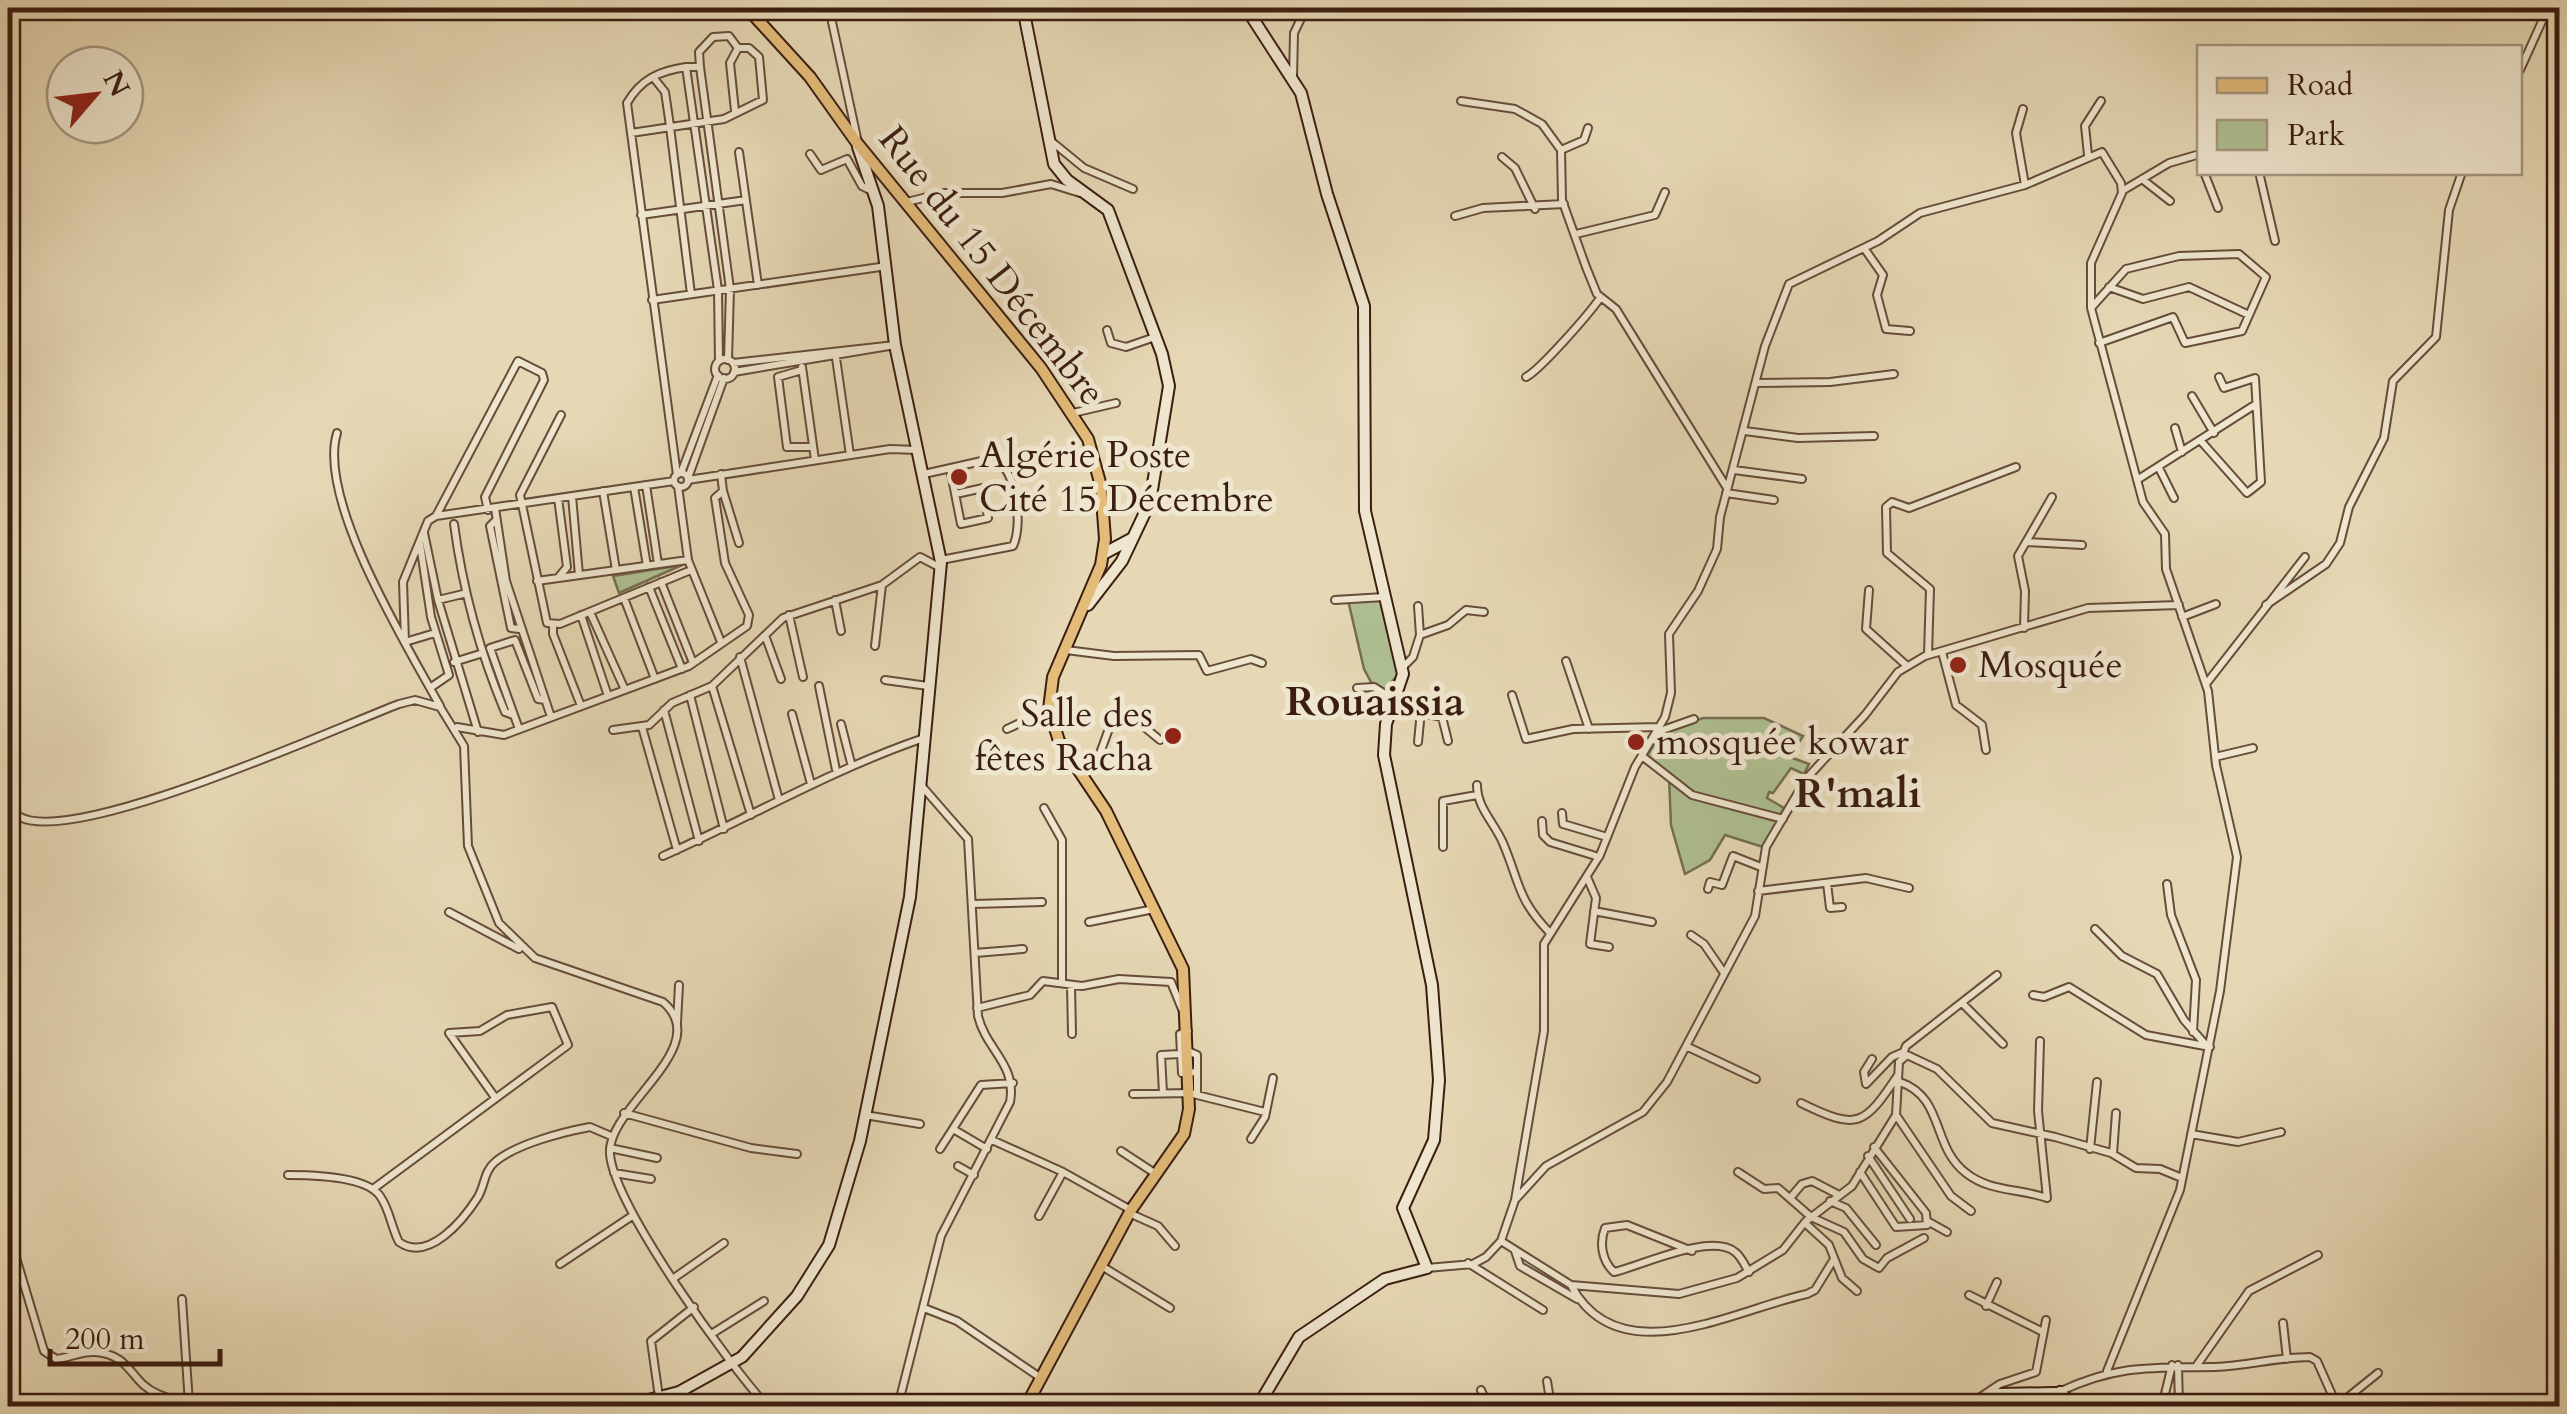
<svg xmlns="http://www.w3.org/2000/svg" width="2567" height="1414" viewBox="0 0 2567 1414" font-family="Cardo,serif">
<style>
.green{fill:#afc092;stroke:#756e52;stroke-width:2.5}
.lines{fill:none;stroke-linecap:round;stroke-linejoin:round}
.stream{stroke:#727b6d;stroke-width:2.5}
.street-casing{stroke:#664c3a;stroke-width:10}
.secondary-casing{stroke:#3b1d11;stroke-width:14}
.primary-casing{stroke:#3b1d11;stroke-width:14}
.street{stroke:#efe6cf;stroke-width:6}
.secondary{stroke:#efe6cf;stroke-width:10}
.primary{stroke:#e3bc7a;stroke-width:10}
.poi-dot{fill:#8f2418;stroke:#efe6cf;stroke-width:4}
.labels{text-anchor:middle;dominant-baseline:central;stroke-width:10;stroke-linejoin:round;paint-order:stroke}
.street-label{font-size:38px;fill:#3b1d11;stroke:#efe6cf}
.poi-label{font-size:38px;fill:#3b1d11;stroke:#efe6cf;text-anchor:start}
.quarter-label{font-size:42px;font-weight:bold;fill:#3b1d11;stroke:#efe6cf}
</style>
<rect width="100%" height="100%" fill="#e6d8b5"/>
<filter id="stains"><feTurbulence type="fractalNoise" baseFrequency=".002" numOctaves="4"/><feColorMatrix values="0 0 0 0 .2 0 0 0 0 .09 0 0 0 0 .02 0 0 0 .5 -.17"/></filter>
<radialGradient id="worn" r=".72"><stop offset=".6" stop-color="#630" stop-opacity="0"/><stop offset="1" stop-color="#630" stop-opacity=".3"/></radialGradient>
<!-- green -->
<path class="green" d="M682,565L619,593L613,576Z
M1381,599L1398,675L1385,689L1371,682L1364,669L1348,600Z
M1703,718H1764L1803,736L1790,757L1809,764L1804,774L1791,768L1773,793L1769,792L1767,798L1784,808L1763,847L1725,835L1710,860L1685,874L1671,825L1669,776L1646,757L1661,733Z"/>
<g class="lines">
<!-- stream -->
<path class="stream" d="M8,1405L15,1406"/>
<!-- street casing -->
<g class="street-casing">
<path id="street" d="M829,8L857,138
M2520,70L2548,8
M653,77L665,92L669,119L691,294
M1293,78L1294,33L1306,8
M1461,101L1515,109L1542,124L1561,150L1562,200L1586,267L1597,294L1616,309L1727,488
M2023,109L2016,133L2025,185
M735,111L730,63L738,48
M631,133L724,119L763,100L759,57L749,48H738L729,36L713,37L699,52L700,67
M1051,141L1084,168L1133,189
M1561,150L1584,140L1588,128
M739,152L758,285
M810,154L821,170L847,159L862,186L874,192
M2088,155L2085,126L2101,101
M1502,157L1515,168L1535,209
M2204,172L2218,208
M2259,172L2275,241
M2142,179L2170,201
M2122,191L2169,163L2200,154
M907,202L943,193H1002L1051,184L1080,193
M641,215L746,200
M1455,216L1483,208L1564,204
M1576,234L1655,215L1665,192
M1864,248L1883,275L1877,295L1886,329L1910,331
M2109,287L2143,299L2189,287L2249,315
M652,300L887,266
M2091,308L2126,269L2179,256L2239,254L2266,277L2242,331L2185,343L2173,317L2099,343
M1107,330L1111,343L1126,347L1155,337
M836,358L850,455
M715 369a10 10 0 1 1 20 0a10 10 0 1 1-20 0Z
M719,361L718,290L686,67H700L730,289L728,360
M733,363L895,345L734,372
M802,367L815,460
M802,370L778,377L787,447H813
M1526,377C1540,370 1589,314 1600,298
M1757,383L1830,382L1894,374
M2192,396L2214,433
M1073,413L1116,403
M561,415L520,495L547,623L560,624L691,570
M2175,428L2182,452
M1745,431L1798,438L1874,436
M337,433C317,500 406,644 440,706
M2200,440L2247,493L2261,482L2255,378L2224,388L2219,377
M950,468L961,524L988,518L983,488L956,494
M2159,468L2174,498
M1734,470L1802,479
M681,473L718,375
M674 480a7 7 0 1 1 14 0a7 7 0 1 1-14 0Z
M924,474L995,458C1017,472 1023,525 1013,546L941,560
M677,475L627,103C641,79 659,71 686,67
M688,478L724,378
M688,480L890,449L918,450
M2137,480L2253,406
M646,485L658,564
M678,486L688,560L721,642
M634,487L647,566
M603,491L616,570
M723,491L739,543
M1726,493L1774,500
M572,496L579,575
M558,498L567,567L558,578
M495,508L506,581L551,717
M436,516L518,361L542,373L544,380L485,497L488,510
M496,520L490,526L511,628L519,629
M454,524C463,592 479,650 505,712L513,715
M424,533L438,600L463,594
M2027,542L2082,545
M420,544L431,617L449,675L430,688
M537,581L688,560
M661,582L693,663
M649,587L682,669
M1869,590L1866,629L1906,665
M624,598L655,679
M438,600L478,732
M835,600L841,631
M1335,600L1384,597
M2266,605L2326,564L2340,543L2349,507L2384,438L2393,381L2436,337L2449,210L2462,172
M1418,606L1420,635
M590,612L625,690
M581,615L608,696
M789,615L803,677
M2182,617L2216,604
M553,624V634L581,706
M2024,628L2025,591L2018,556L2052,497
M435,633L405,642L403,582L428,521L436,516L674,481
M766,638L781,679
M875,646L882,585
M1066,650L1114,656L1199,655L1207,671L1251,659L1262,663
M1942,652L1956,705L1982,725L1986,750
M1928,655L1930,589L1887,553L1886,507L1892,502L1909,508L2016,467
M740,657L779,800
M1566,661L1589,729
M454,662L480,654
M1402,668L1413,657L1420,635L1448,625L1466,610L1484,612
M885,680L928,686
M2206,684L2305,557
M712,686L751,815
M819,686L836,770
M1357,688L1374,687L1396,701
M690,695L724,829
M1512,695L1526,739L1573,729L1659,727
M1394,707L1442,717L1448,741
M664,710L699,841
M792,714L811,784
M841,724L851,763
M457,727L504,735L689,666L747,626L749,615L725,563L715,498L723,491L721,474
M642,727L677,850
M519,729L490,648L515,640L538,699L545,700
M1007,729L1050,709
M613,730L649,725L672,703L712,686L783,618L882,585L920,557L939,567
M1657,732L1694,719
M1418,742L1421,711
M1642,756L1692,795L1783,819
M2215,757L2253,748
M1073,761L1099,756L1111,723L1117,719L1137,721L1160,740
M1477,785C1477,808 1494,822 1503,843C1520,883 1517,899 1550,933
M1044,808L1062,840V982
M1562,813L1563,824L1607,837
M20,817C76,846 331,730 399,704L415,700L440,707L464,746L468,846L499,923L535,958L663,1002C716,1047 606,1107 610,1154C614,1206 729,1365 767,1406
M1542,821L1543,835L1550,842L1599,857
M1443,847V801L1477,795
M663,856C751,817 833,769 924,738
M1587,877L1596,898L1590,944L1609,947
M1827,883L1830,908L1842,907
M2167,884L2171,915L2196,980L2193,1032
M1708,889L1710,882L1722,885L1733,856L1761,867
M1758,891L1866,878L1909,888
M973,904L1042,902
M1594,911L1652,922
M449,912L519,949
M1089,922L1154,909
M2095,929L2122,956L2157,974L2184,1020L2205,1044
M1691,935L1704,944L1724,973
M975,953L1023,949
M1071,985L1072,1034
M2033,995L2044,997L2069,987L2146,1035L2210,1047
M1964,1005L2003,1044
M977,1008L1030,995L1043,981L1082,986L1119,979L1171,982L1182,1009
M677,1023L679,985
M1188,1031L1180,1034L1182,1073L1197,1072
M1688,1047L1756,1079
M1188,1051L1197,1055V1095
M1902,1056L1906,1046L1997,975
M1872,1059L1864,1072L1866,1084L1892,1057L1901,1053
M1900,1082C1945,1098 1931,1146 1966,1173C1990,1192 2018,1188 2047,1198L2038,1111L2040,1041
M1163,1093L1161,1055L1180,1054
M1133,1094L1189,1093L1265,1112
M1801,1103C1858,1131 1864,1126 1898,1075
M624,1113L751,1148L797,1154
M865,1115L920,1124
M1896,1115L1951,1196L1971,1211
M953,1129L987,1149
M2191,1134L2238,1142L2281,1132
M1251,1139L1265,1117L1273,1078
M992,1140L1063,1172L1131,1210
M610,1148L657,1158
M940,1149L981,1085L1013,1083
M2090,1149L2097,1082
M1121,1151L1156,1174
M2113,1154L2116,1113
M1868,1156L1910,1219
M958,1166L974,1175
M1738,1172L1764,1189L1778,1188L1811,1217L1844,1232L1863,1259L1879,1268L1887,1258L1924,1238
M1860,1172L1896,1227L1927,1225L1926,1213L1874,1147
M614,1173L651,1179
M288,1175C312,1175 366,1176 380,1196C390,1210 391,1227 399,1242C429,1263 464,1219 478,1197C485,1185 484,1171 495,1162C516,1144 563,1132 590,1127L611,1136
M373,1189L568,1045L552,1007L507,1015L480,1031L449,1033L494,1096
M1791,1197L1802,1184L1812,1181L1839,1195
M1515,1200L1544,1031V944L1600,855L1635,767L1665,717L1671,693L1669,634L1698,591L1717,549L1720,517L1765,346L1789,284L1878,241L1920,213L2025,185L2102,152L2121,183L2122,193L2091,263V308L2143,502L2165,534L2166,569L2208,691L2216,765L2237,857L2220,991L2180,1190L2107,1371
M1830,1201L1846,1208L1876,1245
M1129,1213L1158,1226L1175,1246
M1039,1216L1063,1172
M1929,1222L1947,1232
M1805,1223L1829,1245L1842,1278L1857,1291
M8,1231L44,1351L56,1359C69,1358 82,1351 95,1352C133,1355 129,1382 158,1394C188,1407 215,1402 245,1406
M1501,1241L1571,1285L1679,1294L1737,1278L1783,1250L1805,1222L1852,1186L1896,1115L1899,1062L1907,1055L1937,1069L1992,1123L2055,1137L2111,1153L2136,1168L2160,1169L2182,1178
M1515,1251L1520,1266L1577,1299
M1692,1251L1627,1225L1605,1228C1599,1243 1602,1261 1614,1272C1641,1266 1711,1232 1735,1252C1741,1256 1745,1266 1749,1272
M1468,1263L1543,1310
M560,1264L632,1216
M1100,1265L1170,1308
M1427,1268L1473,1264L1486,1257L1501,1241L1515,1200L1546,1166L1643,1112L1667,1082L1755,916L1766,847L1806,779L1865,715L1898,672L1925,656L2088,608L2179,605
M674,1278L724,1243
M1571,1285C1618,1376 1736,1309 1807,1294L1815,1290L1834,1259
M1969,1295L2041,1331
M182,1299L189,1404
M1986,1306L1997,1282
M924,1308L957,1321L1041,1378
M2283,1323L2287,1359
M713,1333L764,1301
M2178,1365L2179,1406
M2197,1365L2249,1291L2318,1255
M1547,1381L1551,1406
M1481,1390L1488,1406
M2061,1391C2119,1364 2153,1368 2215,1367C2247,1366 2278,1357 2310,1357L2317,1361L2337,1406
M659,1397L651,1341L694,1307
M1979,1398L2000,1384L2036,1372L2046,1320
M898,1406L941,1236L1010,1102C1017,1064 986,1050 978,1016L968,839L920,784
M1233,1406L1234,1404
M1490,1406H1504
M2162,1406L2172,1365
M2337,1406L2378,1373
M2397,1406L2405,1400"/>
</g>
<!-- secondary casing -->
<g class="secondary-casing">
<path id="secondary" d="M1023,8L1054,164L1067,180L1108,210L1162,354L1169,386L1150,502L1122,561L1088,605
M1246,8L1301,93L1327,194L1364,306L1365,511L1403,674L1386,724L1384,755L1432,985L1439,1080L1434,1140L1403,1208L1427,1268L1385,1279L1299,1337L1258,1406
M1103,554L1133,538
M626,1406L679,1392L742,1357L797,1296L829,1245L860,1141L910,897L941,562L895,345L878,206L858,147
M1869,1406L1908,1402L1970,1404L1998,1394L2055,1393
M2057,1406L2052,1397L2060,1392L2067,1399L2062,1406"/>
</g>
<!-- primary casing -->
<g class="primary-casing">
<path id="primary" d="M747,8L810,77L857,143L1041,368L1088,439L1101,486L1105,539L1101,565L1053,677L1049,709L1059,741L1106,811L1183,969L1189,1109L1184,1134L1131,1210L1026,1406"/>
</g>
<!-- street -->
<use href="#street" class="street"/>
<!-- secondary -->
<use href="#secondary" class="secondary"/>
<!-- primary -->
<use href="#primary" class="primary"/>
</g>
<!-- markers -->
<g class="poi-dot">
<circle cx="959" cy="477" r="10"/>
<circle cx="1958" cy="665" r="10"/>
<circle cx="1173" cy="736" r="10"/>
<circle cx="1636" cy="742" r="10"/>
</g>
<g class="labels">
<!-- street labels -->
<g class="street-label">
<text transform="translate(992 266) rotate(52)">Rue du 15 Décembre</text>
</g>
<!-- poi labels -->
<g class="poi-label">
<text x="979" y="455">Algérie Poste<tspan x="979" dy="44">Cité 15 Décembre</tspan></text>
<text x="1978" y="665">Mosquée</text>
<text x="1153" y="714" text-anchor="end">Salle des<tspan x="1153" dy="44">fêtes Racha</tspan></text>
<text x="1656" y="742">mosquée kowar</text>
</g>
<!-- quarter labels -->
<g class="quarter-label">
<text x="1375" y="701">Rouaissia</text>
<text x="1858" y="793">R'mali</text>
</g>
</g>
<!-- margin -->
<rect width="2567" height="1414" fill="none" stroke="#e6d8b5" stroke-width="40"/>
<rect x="10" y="10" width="2547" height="1394" fill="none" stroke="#3b1d11" stroke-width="5"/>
<rect x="20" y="20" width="2527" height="1374" fill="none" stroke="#3b1d11" stroke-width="2.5"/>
<!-- legend -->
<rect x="2197" y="45" width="325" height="130" fill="#efe6cf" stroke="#a79683" stroke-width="2.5"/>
<rect x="2217" y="78" width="50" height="15" fill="#e3bc7a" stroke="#a79683" stroke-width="2.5"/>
<text x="2287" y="95" font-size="30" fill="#3b1d11">Road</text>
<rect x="2217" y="120" width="50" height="30" fill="#afc092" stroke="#a79683" stroke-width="2.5"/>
<text x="2287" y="145" font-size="30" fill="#3b1d11">Park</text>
<!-- north arrow -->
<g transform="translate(95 95) rotate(62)"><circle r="48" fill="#efe6cf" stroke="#a79683" stroke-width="2.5"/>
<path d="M0-8L18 38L0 25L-18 38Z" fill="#8f2418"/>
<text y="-15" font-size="28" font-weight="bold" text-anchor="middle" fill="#3b1d11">N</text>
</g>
<!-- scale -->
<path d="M50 1349v15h170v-15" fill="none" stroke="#3b1d11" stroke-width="5"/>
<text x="65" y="1349" font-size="30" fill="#3b1d11" stroke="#efe6cf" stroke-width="8" paint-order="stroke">200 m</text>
<rect width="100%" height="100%" filter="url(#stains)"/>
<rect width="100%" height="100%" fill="url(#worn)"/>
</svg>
